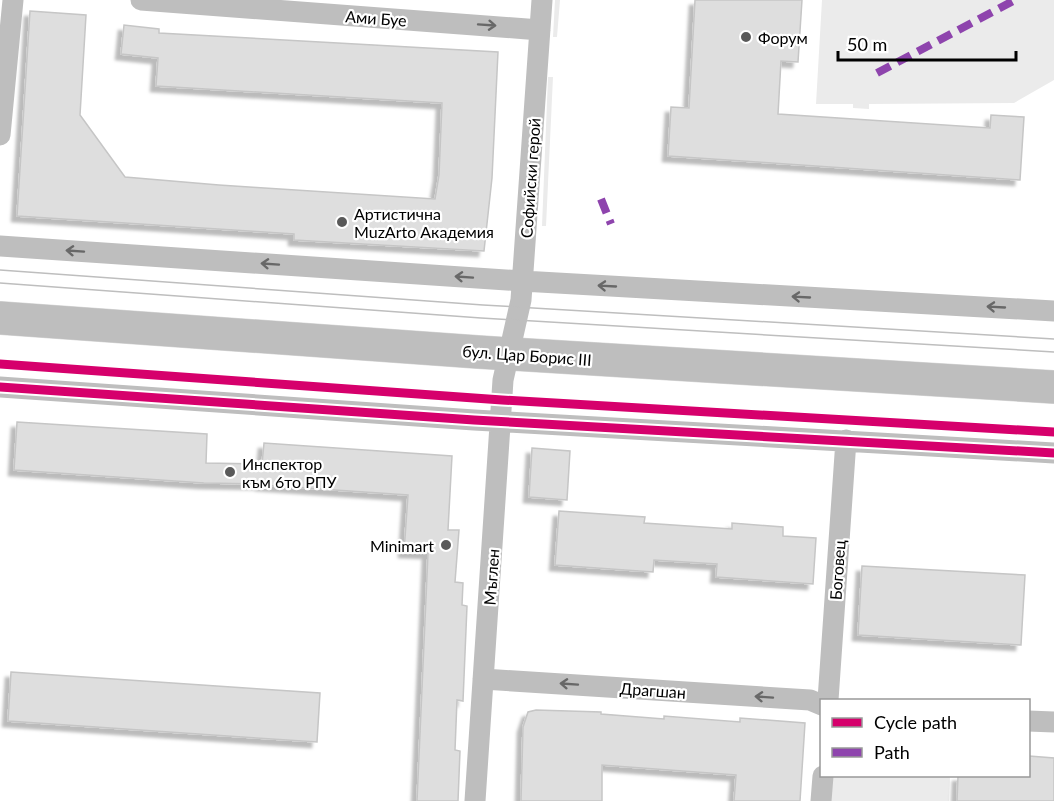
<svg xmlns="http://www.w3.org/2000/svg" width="1054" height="801" viewBox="0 0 1054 801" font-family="Lato,sans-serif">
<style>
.green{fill:#ebebeb}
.building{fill:#dedede;stroke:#c6c6c6;stroke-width:1.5;filter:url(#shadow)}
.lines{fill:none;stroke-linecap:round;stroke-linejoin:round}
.primary-casing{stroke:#dbdbdb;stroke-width:34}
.street{stroke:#bebebe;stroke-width:21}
.primary{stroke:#bebebe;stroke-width:33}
.tram{stroke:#bebebe;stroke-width:1.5}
.quiet{stroke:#8e44ad;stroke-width:8;stroke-dasharray:15 8;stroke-linecap:butt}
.cycleway-casing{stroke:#fff;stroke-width:13}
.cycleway{stroke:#d6006c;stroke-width:9}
.oneway{stroke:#686868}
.poi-dot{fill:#595959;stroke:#fff;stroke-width:2}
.labels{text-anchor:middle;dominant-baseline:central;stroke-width:4.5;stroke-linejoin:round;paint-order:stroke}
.street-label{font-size:16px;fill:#000;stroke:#fff}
.poi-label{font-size:16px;fill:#000;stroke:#fff;text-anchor:start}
</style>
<defs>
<filter id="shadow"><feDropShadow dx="-5.5" dy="5.5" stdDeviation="1.5" flood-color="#0004"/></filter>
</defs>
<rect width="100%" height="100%" fill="#fff"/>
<!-- green -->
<path class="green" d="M555,0H560L557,37H553Z
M822,0H1054V80L1014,103L869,104V109L853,108V104H816Z
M548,77H553L546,226H542Z
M823,776H950L949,801H821Z"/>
<!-- building -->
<path class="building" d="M695,0H802L798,62L781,61L778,114L990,128L991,115L1024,117L1020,180L668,156L671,107L689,108Z
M30,11L86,15L80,115L125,177L219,185L435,199L439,175L442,103L156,86L158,58L121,54L124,25L159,29V33L498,52L492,178L484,251L294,240V234L17,216Z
M17,422L207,434L206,463L262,464L264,443L452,456L448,530H459L455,582L463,583L462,605L467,606L463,701L457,700L455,750L460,751L458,801H417L428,553L404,552L408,495L261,485V484L204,483L14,470Z
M532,448L570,451L567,500L529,497Z
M559,511L645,517L644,523L732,529V523L783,527V536L816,538L813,584L716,577L717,564L654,560L653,572L555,565Z
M862,566L1025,575L1021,645L858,635Z
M11,672L320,693L317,742L8,721Z
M536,710L601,712V714L664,719V716L740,722V718L805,723L800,801H734L736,775L602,765V801H521L523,727L528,712Z
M1029,756L1054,758V801H957L958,776H1029Z"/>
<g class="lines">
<!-- primary casing -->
<g class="primary-casing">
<path id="primary" d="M0,318L478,352L1054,387"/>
</g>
<!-- street -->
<path class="street" d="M141,0L540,30
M0,135L13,0
M0,246L522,281L1054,311
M0,387L474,420L1054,453
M483,679L810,700L822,705
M828,700L846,440
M1028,721L1054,722
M475,801L503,380L521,300L542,0
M821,801L823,776"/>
<!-- primary -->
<use href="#primary" class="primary"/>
<!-- tram -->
<path class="tram" d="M0,270L483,305L1054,339
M0,283L481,318L1054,352"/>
<!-- quiet -->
<path class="quiet" d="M877,73L1015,0
M601,199L611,224"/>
<!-- cycleway casing -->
<g class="cycleway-casing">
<path id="cycleway" d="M0,364L502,400L1054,432
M0,387L474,420L1054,453"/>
</g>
<!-- cycleway -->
<use href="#cycleway" class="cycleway"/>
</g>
<!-- one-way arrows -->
<defs><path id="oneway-shaft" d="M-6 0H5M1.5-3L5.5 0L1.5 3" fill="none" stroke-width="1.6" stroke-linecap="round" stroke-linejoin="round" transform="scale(1.5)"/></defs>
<g class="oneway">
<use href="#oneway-shaft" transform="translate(487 25) rotate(4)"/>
<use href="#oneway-shaft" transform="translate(75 251) rotate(-176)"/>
<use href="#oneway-shaft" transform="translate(270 264) rotate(-176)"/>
<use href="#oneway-shaft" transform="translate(464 277) rotate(-176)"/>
<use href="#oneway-shaft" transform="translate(607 286) rotate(-177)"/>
<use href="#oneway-shaft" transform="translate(801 297) rotate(-177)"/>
<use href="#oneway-shaft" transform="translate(996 307) rotate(-177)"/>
<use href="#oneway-shaft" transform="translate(569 684) rotate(-176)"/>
<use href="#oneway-shaft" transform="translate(764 697) rotate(-176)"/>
</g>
<!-- markers -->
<g class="poi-dot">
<circle cx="746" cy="37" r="6"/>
<circle cx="342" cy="222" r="6"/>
<circle cx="230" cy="472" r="6"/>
<circle cx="446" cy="545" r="6"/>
</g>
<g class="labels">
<!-- street labels -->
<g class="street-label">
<text transform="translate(376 18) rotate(4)">Ами Буе</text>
<text transform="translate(530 178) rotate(-86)">Софийски герой</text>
<text transform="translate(527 355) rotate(4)">бул. Цар Борис III</text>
<text transform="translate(837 570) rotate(-86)">Боговец</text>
<text transform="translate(491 577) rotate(-86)">Мъглен</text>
<text transform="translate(653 690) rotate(4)">Драгшан</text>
</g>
<!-- poi labels -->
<g class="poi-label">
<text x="758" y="37">Форум</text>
<text x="354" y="213">Артистична<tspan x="354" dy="18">MuzArto Академия</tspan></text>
<text x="242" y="463">Инспектор<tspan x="242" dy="18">към 6то РПУ</tspan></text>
<text x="434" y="545" text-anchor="end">Minimart</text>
</g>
</g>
<!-- legend -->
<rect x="820" y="699" width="210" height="78" fill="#ffffff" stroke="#999999" stroke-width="1.5"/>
<rect x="832" y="718" width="30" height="9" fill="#d6006c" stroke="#999999" stroke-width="1.5"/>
<text x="874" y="729" font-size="18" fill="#000000">Cycle path</text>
<rect x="832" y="748" width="30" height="9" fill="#8e44ad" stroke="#999999" stroke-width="1.5"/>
<text x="874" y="759" font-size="18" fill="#000000">Path</text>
<!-- scale -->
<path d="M838 51v9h178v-9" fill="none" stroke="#000000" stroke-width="3"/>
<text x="847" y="51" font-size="18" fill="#000000" stroke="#ffffff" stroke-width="4.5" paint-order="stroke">50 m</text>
</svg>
